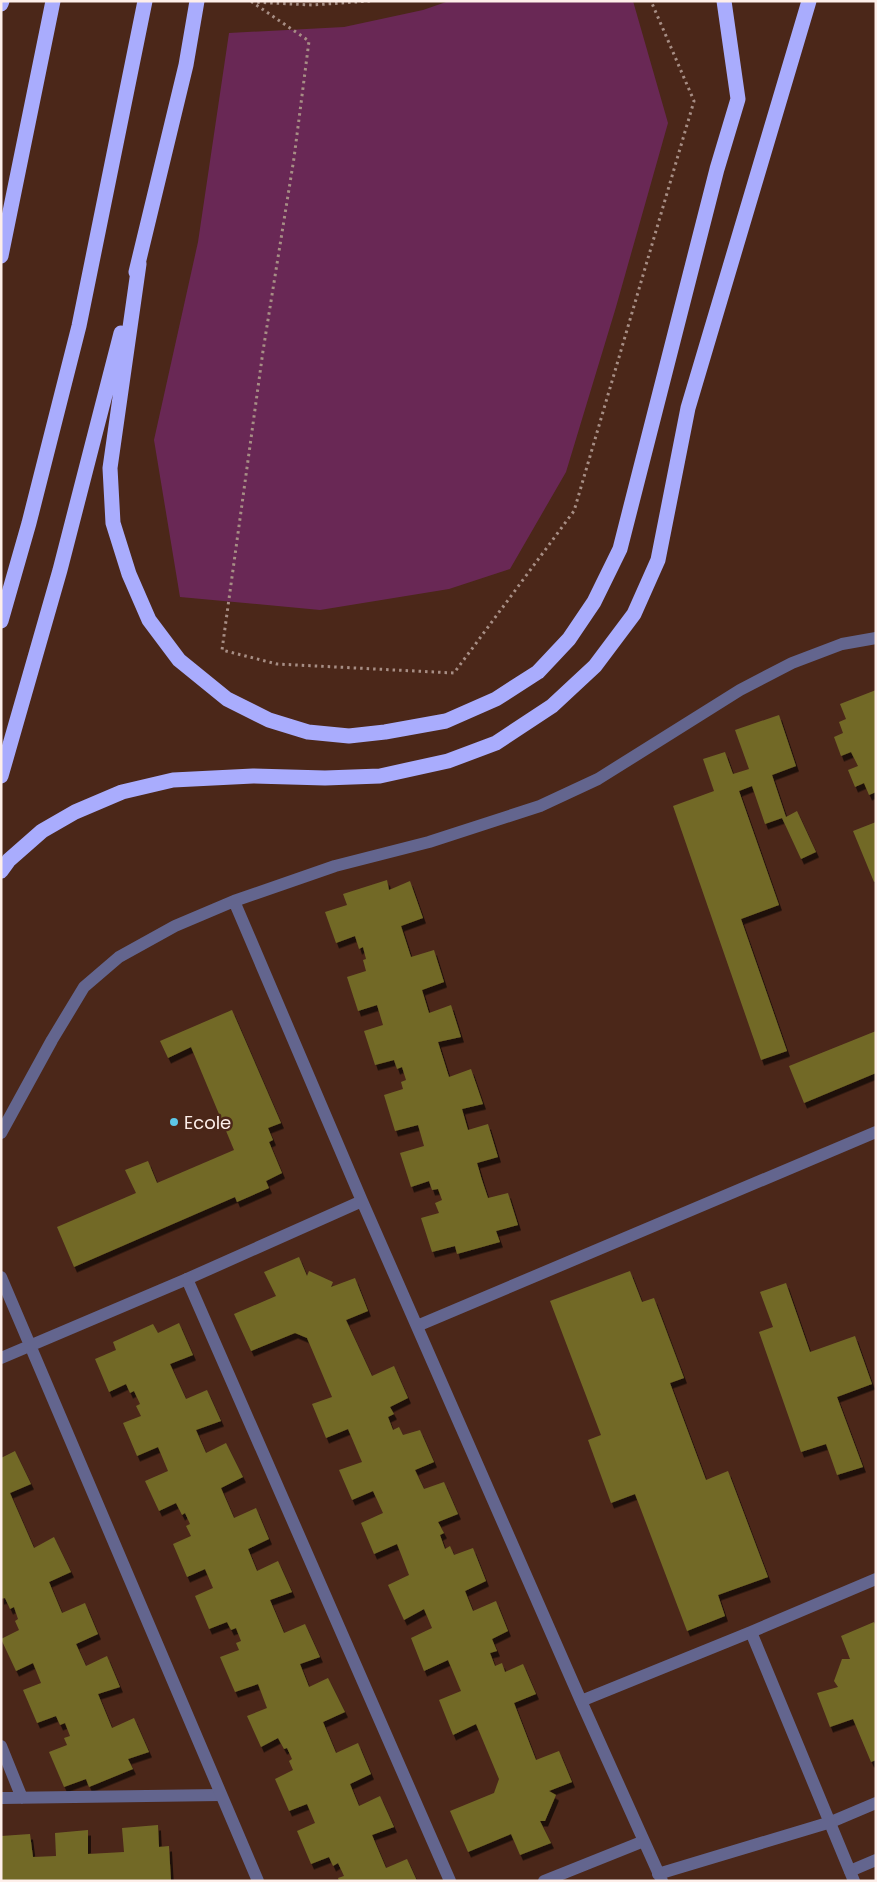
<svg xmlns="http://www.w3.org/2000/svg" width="877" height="1882" viewBox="0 0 877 1882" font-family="Poppins,sans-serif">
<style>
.green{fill:#692855}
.building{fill:#726928;filter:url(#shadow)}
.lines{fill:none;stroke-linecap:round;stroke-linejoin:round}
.path{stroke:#a78e85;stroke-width:3;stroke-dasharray:2.5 4;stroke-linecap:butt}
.service{stroke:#63658e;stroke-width:12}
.minor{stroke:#63658e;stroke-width:12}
.motorway{stroke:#a9acfd;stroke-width:15}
.poi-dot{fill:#5dc7e8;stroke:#4b2719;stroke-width:2}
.labels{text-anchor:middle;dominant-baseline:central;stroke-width:5;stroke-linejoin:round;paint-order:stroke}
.poi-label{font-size:18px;fill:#feefea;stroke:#4b2719;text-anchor:start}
</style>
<defs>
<filter id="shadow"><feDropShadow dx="3" dy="5.5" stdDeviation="0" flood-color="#0009"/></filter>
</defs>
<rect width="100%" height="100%" fill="#4b2719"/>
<!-- green -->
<path class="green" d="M449,1H633L668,123L616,307L566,472L510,569L449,589L320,610L180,597L154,440L198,242L229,33L344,27L423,10Z"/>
<!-- building -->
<path class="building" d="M876,690V792L869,795L864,783L855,787L848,770L858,766L851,752L841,756L834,737L843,733L839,722L846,719L840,704Z
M779,715L796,766L772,775L786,817L797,811L816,852L801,859L782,818L765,824L752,786L739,791L779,905L741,919L787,1051L761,1060L673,806L714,791L703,759L725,752L733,774L749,769L735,730Z
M876,822V881L874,882L853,831Z
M387,880L389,890L410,881L423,918L401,926L411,957L434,950L444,982L422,990L429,1013L451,1005L461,1037L438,1042L449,1077L471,1069L483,1104L462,1109L468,1130L488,1124L498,1157L477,1163L482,1180L488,1198L508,1193L518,1225L496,1231L500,1242L457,1254L455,1246L432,1252L421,1218L439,1213L435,1203L442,1200L438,1189L432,1190L429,1181L411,1187L400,1153L424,1146L418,1125L395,1131L384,1095L403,1089L401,1082L406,1080L402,1067L397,1069L394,1060L375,1065L364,1031L383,1025L377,1005L358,1011L347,977L366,971L363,960L366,959L363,947L359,949L355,936L336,943L325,912L347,905L343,894Z
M232,1010L281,1123L268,1128L273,1140L269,1142L282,1173L266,1181L269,1188L237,1202L235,1197L74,1267L57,1227L136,1193L125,1170L148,1161L157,1183L234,1150L191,1047L168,1058L160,1041Z
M876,1031V1073L804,1103L789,1066Z
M299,1257L307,1276L309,1271L333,1282L331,1287L355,1278L368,1311L346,1320L372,1376L394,1366L408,1398L390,1407L394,1414L388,1417L393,1430L399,1427L403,1435L420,1430L434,1462L415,1470L424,1489L444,1482L458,1514L438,1522L444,1533L440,1535L445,1549L450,1546L454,1555L473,1548L486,1581L465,1591L473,1611L496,1601L508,1631L492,1639L497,1651L490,1653L495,1666L502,1663L505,1672L523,1664L536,1694L514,1703L536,1760L559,1751L572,1782L549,1791L556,1795L545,1821H540L551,1843L520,1855L511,1834L468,1852L450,1811L494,1793L499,1779L476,1724L453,1735L439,1700L461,1691L448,1660L424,1671L411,1638L432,1628L424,1609L404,1620L388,1585L409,1575L397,1544L374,1554L361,1523L383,1513L373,1491L352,1500L339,1470L362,1462L348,1429L326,1438L312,1404L332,1397L307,1338L295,1333L251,1351L234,1314L276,1296L264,1272Z
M630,1271L642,1302L654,1298L684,1378L670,1383L706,1480L728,1471L768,1577L718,1595L725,1616L687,1631L635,1494L611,1503L588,1440L601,1435L550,1301Z
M786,1283L810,1352L855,1336L872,1384L837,1397L863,1467L837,1475L826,1444L801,1452L759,1332L773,1327L760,1292Z
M179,1323L193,1355L170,1364L186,1399L207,1390L221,1421L196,1430L206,1453L226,1443L243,1477L221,1488L234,1518L256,1508L269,1539L248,1549L257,1571L278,1561L292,1592L270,1600L284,1633L305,1624L320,1657L300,1664L309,1687L328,1678L345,1712L323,1722L336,1753L358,1743L371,1774L350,1784L359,1806L380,1796L394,1827L372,1835L386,1868L407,1859L417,1881H339L338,1878L344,1876L338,1863L333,1866L329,1857L311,1864L297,1831L315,1823L307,1804L289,1811L275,1779L293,1770L289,1761L292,1759L287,1748L284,1749L278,1738L261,1747L247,1716L267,1708L258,1684L235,1692L220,1657L239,1650L236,1643L241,1641L236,1628L231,1630L227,1622L209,1629L195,1596L213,1588L205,1569L187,1577L173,1544L191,1536L186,1526L190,1524L185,1513L182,1515L176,1503L159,1511L145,1481L168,1471L158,1447L137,1456L123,1423L141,1416L136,1406L140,1404L134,1391L130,1393L126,1384L109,1392L95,1359L116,1350L113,1342L153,1324L158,1333Z
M15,1451L31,1484L10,1493L34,1548L54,1537L71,1572L49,1582L62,1613L85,1603L98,1634L76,1644L86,1666L107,1656L120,1687L98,1694L112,1728L134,1718L149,1752L128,1759L133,1769L89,1787L86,1779L64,1787L49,1752L67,1745L64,1738L70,1736L65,1723L60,1725L56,1716L37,1723L23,1690L41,1683L33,1663L16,1671L1,1639L19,1630L15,1621L18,1619L14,1607L10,1609L5,1598L1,1599V1458Z
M874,1622L876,1626V1760L871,1762L853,1719L830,1727L817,1693L838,1687L834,1681L842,1659H850L841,1636Z
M158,1825L159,1847L169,1846L171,1881H1V1836L30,1834L33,1857L56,1856L55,1833L88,1830V1854L124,1852L122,1828Z"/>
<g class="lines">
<!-- path -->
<path class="path" d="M370,1L312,5L252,2L309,41L294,158L263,351L222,650L277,664L454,673L574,511L694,101L651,1"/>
<!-- service -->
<path class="service" d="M187,1279L450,1881
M1,1746L22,1798
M1,1798L220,1795
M831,1822L876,1803
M850,1871L876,1860"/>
<!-- minor -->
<path class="minor" d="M234,901L362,1201L581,1701L662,1881
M1,1133L52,1040L84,987L119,957L175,926L234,901L335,866L429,842L540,806L598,779L740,690L792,663L842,644L876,638
M1,1277L258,1881
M417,1326L876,1132
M1,1358L187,1279L362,1201
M751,1632L854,1881
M581,1701L751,1632L876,1579
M658,1874L831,1822
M544,1881L644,1841"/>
<!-- motorway -->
<path class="motorway" d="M1,4L2,1
M1,256L53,1
M139,264L110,468L113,523L129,574L149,620L179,660L227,699L269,720L308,732L349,736L385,732L446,721L496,699L538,672L569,639L594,602L620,549L717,169L738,99L724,1
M136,272L186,65L197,1
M1,621L29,523L79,326L145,1
M1,776L60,570L121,333
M1,871L9,860L42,831L75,812L122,792L173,780L253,776L325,778L380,776L448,761L496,743L552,706L595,666L634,614L658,560L688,408L809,1"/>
</g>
<!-- markers -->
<circle class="poi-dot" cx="174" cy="1122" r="5"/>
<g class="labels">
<!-- poi labels -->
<g class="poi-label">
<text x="184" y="1122">Ecole</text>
</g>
</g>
<!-- border -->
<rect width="877" height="1882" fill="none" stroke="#feefea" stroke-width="5"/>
</svg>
